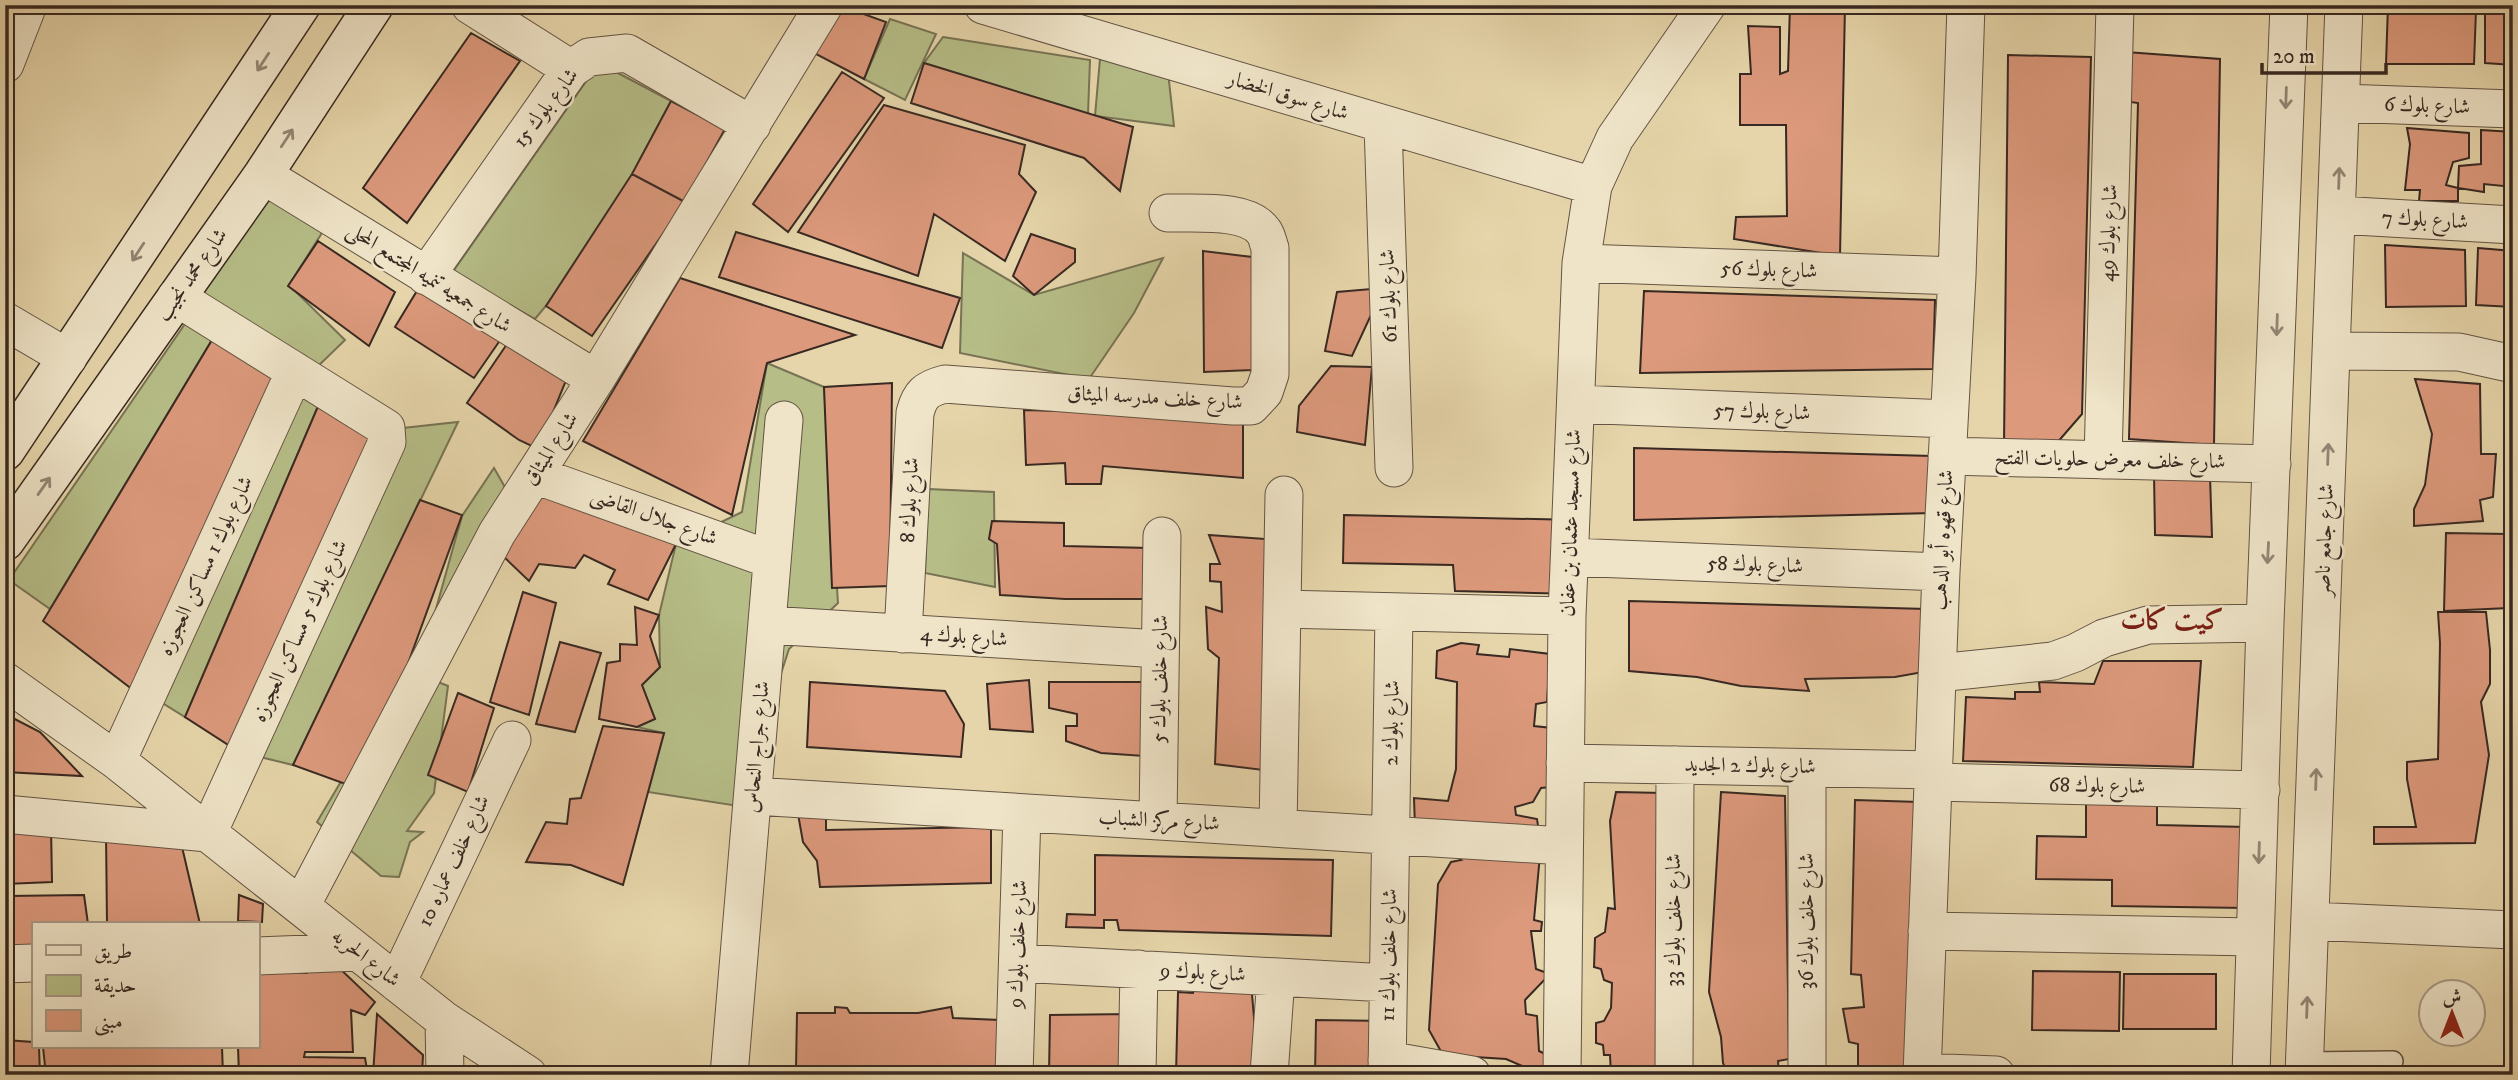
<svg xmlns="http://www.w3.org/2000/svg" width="2518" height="1080" viewBox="0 0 2518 1080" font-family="'IM FELL DW Pica',Amiri,serif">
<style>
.green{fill:#b6bd87;stroke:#777354;stroke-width:2}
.building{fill:#dc997c;stroke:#382922;stroke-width:2}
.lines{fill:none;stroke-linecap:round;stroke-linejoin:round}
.lane-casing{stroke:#645444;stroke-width:22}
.street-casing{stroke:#645444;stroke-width:39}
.secondary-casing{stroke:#382922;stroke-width:41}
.lane{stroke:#efe4c8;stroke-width:19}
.street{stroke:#efe4c8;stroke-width:37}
.secondary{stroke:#efe4c8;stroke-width:38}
.oneway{stroke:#948675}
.labels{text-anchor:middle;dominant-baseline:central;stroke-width:5;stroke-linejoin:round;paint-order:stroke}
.street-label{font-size:21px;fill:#382922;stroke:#efe4c8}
.district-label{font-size:28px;font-weight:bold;fill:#7a1f14;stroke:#efe4c8}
</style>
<rect width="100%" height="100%" fill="#e6d5aa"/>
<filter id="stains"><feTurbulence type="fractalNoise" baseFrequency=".00286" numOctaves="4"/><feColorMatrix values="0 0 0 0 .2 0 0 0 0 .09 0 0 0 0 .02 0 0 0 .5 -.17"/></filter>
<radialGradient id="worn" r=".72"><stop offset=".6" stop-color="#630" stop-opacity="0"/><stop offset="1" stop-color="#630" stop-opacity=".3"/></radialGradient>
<!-- green -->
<path class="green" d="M890,19L936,34L905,100L864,79Z
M943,37L1090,60L1088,114L924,63Z
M1100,59L1168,72L1174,126L1095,116Z
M599,63L671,101L590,253L535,319L452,273Z
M263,175L327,225L289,285L345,340L311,373L196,291Z
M963,253L1034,295L1163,258L1134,313L1089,379L960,353Z
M189,318L215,335L50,609L9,580Z
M767,363L824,387L838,603L789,649L738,806L648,792L664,733L637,727L655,719L642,685L660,667L659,615L676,544L742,512Z
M290,381L319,404L185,717L156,699Z
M458,422L293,765L256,756L403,428Z
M494,468L514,503L434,616L462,516Z
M928,489L994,492L995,587L925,573Z
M413,660L433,680L448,686L434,793L407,831L423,832L410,842L399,877L381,876L317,822Z"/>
<!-- building -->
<path class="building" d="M1790,5H1845L1840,256L1734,239L1736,217L1787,216L1786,125H1740V74H1751L1748,26L1780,27V74L1788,71Z
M2388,5L2476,10L2474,64H2386Z
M844,7L886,22L864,79L812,52Z
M2485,11L2513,13V65L2485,63Z
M471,33L520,61L407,223L363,188Z
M2126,52L2220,59L2214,445L2129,439L2138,103L2124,101Z
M2008,55L2091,57L2082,414L2056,444L2004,446Z
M924,63L1133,127L1120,191L1084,158L911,103Z
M842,72L884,98L788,232L753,204Z
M671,101L725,129L685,202L632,174Z
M884,105L1025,145L1019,174L1036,192L1005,261L934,214L918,276L798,232Z
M2407,128L2469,133V158L2453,162L2446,185L2458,188V201H2419L2420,190H2405L2410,144Z
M2481,130L2513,132V187L2484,184V192L2458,188L2459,166L2481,164Z
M632,174L685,202L592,336L546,306Z
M736,232L960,298L942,348L719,277Z
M1031,234L1075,249V262L1034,295L1013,276Z
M318,241L395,292L369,346L288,286Z
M2385,245L2465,250L2466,306L2386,307Z
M2478,248L2513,251V307L2476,305Z
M1203,251L1252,257V370L1204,372Z
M426,276L503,336L474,378L395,327Z
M680,278L855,335L767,363L732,515L583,441Z
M1371,289V315L1352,356L1325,351L1337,292Z
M1644,291L1935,300L1933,369L1640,373Z
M215,335L290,381L137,693L43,621Z
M507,344L567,378L538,449L519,440L467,403Z
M1331,366L1372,367L1365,445L1297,432L1299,406Z
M2415,379L2480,384L2481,454H2496L2493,497L2480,500L2483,521L2414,526V509L2425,485L2432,434Z
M892,383L890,586L832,588L824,387Z
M319,404L375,435L233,748L185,717Z
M1024,410L1243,416V478L1103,466L1101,484H1066L1065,463L1026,465Z
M1634,448L1932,456L1933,513L1634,520Z
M2154,473L2210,476L2212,537L2155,535Z
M537,491L676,544L648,600L608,584L615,570L584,555L575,568L539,564L529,581L502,555Z
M420,500L462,515L362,790L293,765Z
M1344,515L1578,520L1575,594L1455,591L1453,565L1343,563Z
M992,521L1064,523V546L1150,548V599H1065L1000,595L997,544L989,539Z
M2446,533L2508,534L2505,573L2513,574L2509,608L2444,611Z
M1209,535L1291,541L1263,770L1215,764L1219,658L1208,649L1206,607L1222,612L1221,582L1210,581V564H1220Z
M523,592L556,603L529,715L490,702Z
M1629,601L1927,609L1929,671L1895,677L1805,679L1809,691L1741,686L1697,677L1629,671Z
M635,607L659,615L650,636L660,667L642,685L655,719L637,727L599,719L607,663L620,661V644L637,645Z
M2438,612H2486L2490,650V684L2481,702L2489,755L2475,843L2374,844V827H2416L2407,779V762L2438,759L2440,643Z
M560,642L601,653L575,732L536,724Z
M1461,643L1479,645L1477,654L1509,657L1510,649L1550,654L1547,702L1536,704L1534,726L1552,728L1551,787L1541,788L1533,802L1515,807L1516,815L1537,819L1539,832L1415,828L1414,798L1448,801L1456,769L1457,682L1436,678L1437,651Z
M2103,661H2201L2193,767L1963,761L1966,697L2015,699V692H2040L2039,682L2094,684Z
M1029,680L1033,732L990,729L987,684Z
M810,682L945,691L964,724L961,757L807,747Z
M1049,682H1147L1144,756L1101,753L1066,741V726H1077V714L1049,708Z
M458,693L494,708L468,792L428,775Z
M5,714L40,732L82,776L5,772Z
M603,726L664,733L623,885L571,865L526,862L546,822L567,824L570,799L581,798Z
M1616,792L1664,793L1658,1075H1611L1610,1055H1604L1603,1045L1596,1043V1023L1604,1021L1611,1008L1612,983L1604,980L1601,969L1594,967L1595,938L1605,932L1608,908L1615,909L1610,821Z
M1721,792L1785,796L1789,1059L1778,1061L1779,1075H1728L1723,1063L1721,1037L1709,992Z
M1855,800L1919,802L1916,1075H1865V1068H1858V1044L1849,1042L1843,1009L1864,1007L1861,975L1851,974Z
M2086,803L2157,804V825L2247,827L2245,908L2112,906V880L2036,879L2037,836L2086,837Z
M798,814L826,815V830L991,827V883L820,887L817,861L803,842Z
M5,827H51L52,882L5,884Z
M1415,828L1540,855L1534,920L1542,922L1541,931H1531L1536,969L1550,974L1525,1000L1526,1014L1537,1016L1539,1051L1558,1060L1552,1075H1543L1506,1059L1443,1055L1429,1030L1438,884L1451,862L1461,860Z
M106,834H179L200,924H107Z
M1095,855L1333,860L1331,936L1119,930L1117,920H1104V928L1066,927L1067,914L1095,915Z
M84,895L88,924H33V957L5,958L7,896Z
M239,895L263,904L262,922L238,921Z
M307,962L335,964L375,1002L365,1015L351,1010L353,1052H305L304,1057L365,1058L368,1075H239L238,1047H257V971L307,973Z
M2033,971L2120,972L2119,1031L2032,1030Z
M2124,974H2216V1029H2123Z
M1196,983H1251L1259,1075H1176L1178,992L1193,993Z
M835,1007L847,1008L850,1013H918L951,1007L953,1018L1000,1020L999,1075H917L796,1068L797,1013H835Z
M377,1014L423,1055L422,1075H373Z
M1130,1014L1129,1075H1049L1050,1015Z
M1316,1020L1388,1021V1075H1315Z
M5,1040L33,1042V1047H39L40,1075H5Z
M43,1047H222L223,1075H46Z"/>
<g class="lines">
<!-- lane casing -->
<g class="lane-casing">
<path id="lane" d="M2304,1062L2393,1061"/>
</g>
<!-- street casing -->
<g class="street-casing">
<path id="street" d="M470,5L571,69
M983,5L1593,186
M5,64L28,5
M2341,103L2513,109
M1383,124L1394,468
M263,175L596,379
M2337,215L2513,225
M1581,263L1957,276
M426,276L571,69L589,57L627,53L752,125
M5,321L68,358
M2333,351L2459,352L2513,364
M1576,404L1949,419
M1947,456L2272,464
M2103,460L2115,5
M535,475L772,560
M1570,557L1941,572
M1282,609L1567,616
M768,625L1160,649
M903,634L915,413C920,394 926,389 945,384L1233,406H1251L1264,392L1270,374V248C1268,243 1267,236 1264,232C1248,208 1194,214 1168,213
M1938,673L2053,661L2075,653L2104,638L2148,625L2265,623
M5,681L117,761L444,1020L528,1075
M117,761L295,371
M1565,763L1935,770
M1934,782L2261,790
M753,796L1564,846
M5,814L208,833L387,442L386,428L176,297
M1158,821L1162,536
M1278,828L1284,495
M301,906L497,533L596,379L824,5
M2310,921L2513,930
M1927,931L2255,937
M257,956L358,952
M1019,963L1388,983
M5,964L33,963
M397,983L512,740
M444,1020L445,1075
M1387,1060L1472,1075
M1922,1072L1996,1075
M729,1075L784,420
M1014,1075L1022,813
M1137,1075L1139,969
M1269,1075L1276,977
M1387,1075L1394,612
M1562,1075L1567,616L1581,263L1593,186L1615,138L1707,5
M1674,1075L1675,765
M1807,1075V768
M1922,1075L1941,572L1957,276L1966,5
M2251,1075L2265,623L2289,5
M2304,1075L2344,5"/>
</g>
<!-- secondary casing -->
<g class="secondary-casing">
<path id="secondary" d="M5,451L301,5
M5,541L263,175L374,5"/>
</g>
<!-- lane -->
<use href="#lane" class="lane"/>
<!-- street -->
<use href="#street" class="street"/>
<!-- secondary -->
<use href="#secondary" class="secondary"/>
</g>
<!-- one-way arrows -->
<defs><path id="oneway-shaft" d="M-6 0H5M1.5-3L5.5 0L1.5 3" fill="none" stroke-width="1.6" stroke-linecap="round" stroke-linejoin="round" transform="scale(1.75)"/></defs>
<g class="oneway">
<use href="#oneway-shaft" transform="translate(263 62) rotate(123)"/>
<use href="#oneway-shaft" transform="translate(2286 98) rotate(92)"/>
<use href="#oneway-shaft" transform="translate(287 138) rotate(-57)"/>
<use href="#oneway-shaft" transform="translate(2339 178) rotate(-88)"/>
<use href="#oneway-shaft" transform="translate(138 252) rotate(123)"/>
<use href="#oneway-shaft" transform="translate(2277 325) rotate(92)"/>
<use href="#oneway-shaft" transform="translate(2328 454) rotate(-88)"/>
<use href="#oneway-shaft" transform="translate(44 486) rotate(-55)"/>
<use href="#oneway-shaft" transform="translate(2268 553) rotate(93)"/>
<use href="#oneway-shaft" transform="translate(2316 779) rotate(-88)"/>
<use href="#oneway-shaft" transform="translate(2259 853) rotate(92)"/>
<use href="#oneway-shaft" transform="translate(2307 1007) rotate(-88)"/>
</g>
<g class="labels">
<!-- street labels -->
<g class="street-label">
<text transform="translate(1288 96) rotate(17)">شارع سوق الخضار</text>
<text transform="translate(2427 106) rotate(2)">شارع بلوك 6</text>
<text transform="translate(546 108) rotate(-53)">شارع بلوك 15</text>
<text transform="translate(2425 220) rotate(3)">شارع بلوك 7</text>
<text transform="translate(2109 233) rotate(-88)">شارع بلوك 49</text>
<text transform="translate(1769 270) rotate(2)">شارع بلوك 56</text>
<text transform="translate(192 275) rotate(-55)">شارع محمد نجيب</text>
<text transform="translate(429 278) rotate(32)">شارع جمعيه تنميه المجتمع المحلى</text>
<text transform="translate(1389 296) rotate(-92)">شارع بلوك 61</text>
<text transform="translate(1155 398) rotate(3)">شارع خلف مدرسه الميثاق</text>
<text transform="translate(1762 412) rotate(2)">شارع بلوك 57</text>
<text transform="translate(551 449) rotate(-57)">شارع الميثاق</text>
<text transform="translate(2110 460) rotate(1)">شارع خلف معرض حلويات الفتح</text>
<text transform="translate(910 500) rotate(-87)">شارع بلوك 8</text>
<text transform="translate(654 517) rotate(20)">شارع جلال القاضى</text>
<text transform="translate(1571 523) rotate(-88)">شارع مسجد عثمان بن عفان</text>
<text transform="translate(1943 540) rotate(-87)">شارع قهوه أبو الدهب</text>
<text transform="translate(2325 540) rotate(-88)">شارع جامع ناصر</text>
<text transform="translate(1755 565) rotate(2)">شارع بلوك 58</text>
<text transform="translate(206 566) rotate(-65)">شارع بلوك 1 مساكن العجوزه</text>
<text transform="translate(300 631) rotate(-65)">شارع بلوك 5 مساكن العجوزه</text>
<text transform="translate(964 637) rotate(4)">شارع بلوك 4</text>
<text transform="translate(1160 679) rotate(-89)">شارع خلف بلوك 5</text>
<text transform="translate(1392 723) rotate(-89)">شارع بلوك 2</text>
<text transform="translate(757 747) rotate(-85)">شارع جراج النحاس</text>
<text transform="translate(1750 766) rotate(1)">شارع بلوك 2 الجديد</text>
<text transform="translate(2097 786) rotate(1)">شارع بلوك 68</text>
<text transform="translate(1159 821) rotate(3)">شارع مركز الشباب</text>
<text transform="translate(454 861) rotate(-65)">شارع خلف عماره 10</text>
<text transform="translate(1674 920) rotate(-90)">شارع خلف بلوك 33</text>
<text transform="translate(1807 921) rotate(-90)">شارع خلف بلوك 36</text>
<text transform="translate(1018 944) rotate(-88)">شارع خلف بلوك 9</text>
<text transform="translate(1389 955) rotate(-89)">شارع خلف بلوك 11</text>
<text transform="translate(366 958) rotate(38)">شارع الحريه</text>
<text transform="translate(1203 973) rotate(3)">شارع بلوك 9</text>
</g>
<!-- district labels -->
<g class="district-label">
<text x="2172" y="620">كيت كات</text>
</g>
</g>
<!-- margin -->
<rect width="2518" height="1080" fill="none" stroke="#e6d5aa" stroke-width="28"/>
<rect x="7" y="7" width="2504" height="1066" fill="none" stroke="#382922" stroke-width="3.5"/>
<rect x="14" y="14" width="2490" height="1052" fill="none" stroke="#382922" stroke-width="2"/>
<!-- legend -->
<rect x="32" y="922" width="228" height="126" fill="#efe4c8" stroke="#a69986" stroke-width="2"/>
<rect x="46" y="945" width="35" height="10" fill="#efe4c8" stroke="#a69986" stroke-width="2"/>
<text x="94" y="958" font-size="21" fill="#382922">طريق</text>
<rect x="46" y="975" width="35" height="21" fill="#b6bd87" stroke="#a69986" stroke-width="2"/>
<text x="94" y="992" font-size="21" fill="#382922">حديقة</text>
<rect x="46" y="1010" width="35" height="21" fill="#dc997c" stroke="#a69986" stroke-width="2"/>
<text x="94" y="1028" font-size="21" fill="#382922">مبنى</text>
<!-- north arrow -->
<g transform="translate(2452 1013)"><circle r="33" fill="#efe4c8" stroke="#a69986" stroke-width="2"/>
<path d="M0-5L12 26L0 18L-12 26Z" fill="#8f2418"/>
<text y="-10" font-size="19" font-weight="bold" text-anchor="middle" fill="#382922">ش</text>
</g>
<!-- scale -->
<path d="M2262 63v10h124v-10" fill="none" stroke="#382922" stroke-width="3.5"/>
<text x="2273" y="63" font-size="21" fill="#382922" stroke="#efe4c8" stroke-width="5" paint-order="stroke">20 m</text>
<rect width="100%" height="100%" filter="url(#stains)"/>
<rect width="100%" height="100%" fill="url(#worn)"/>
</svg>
